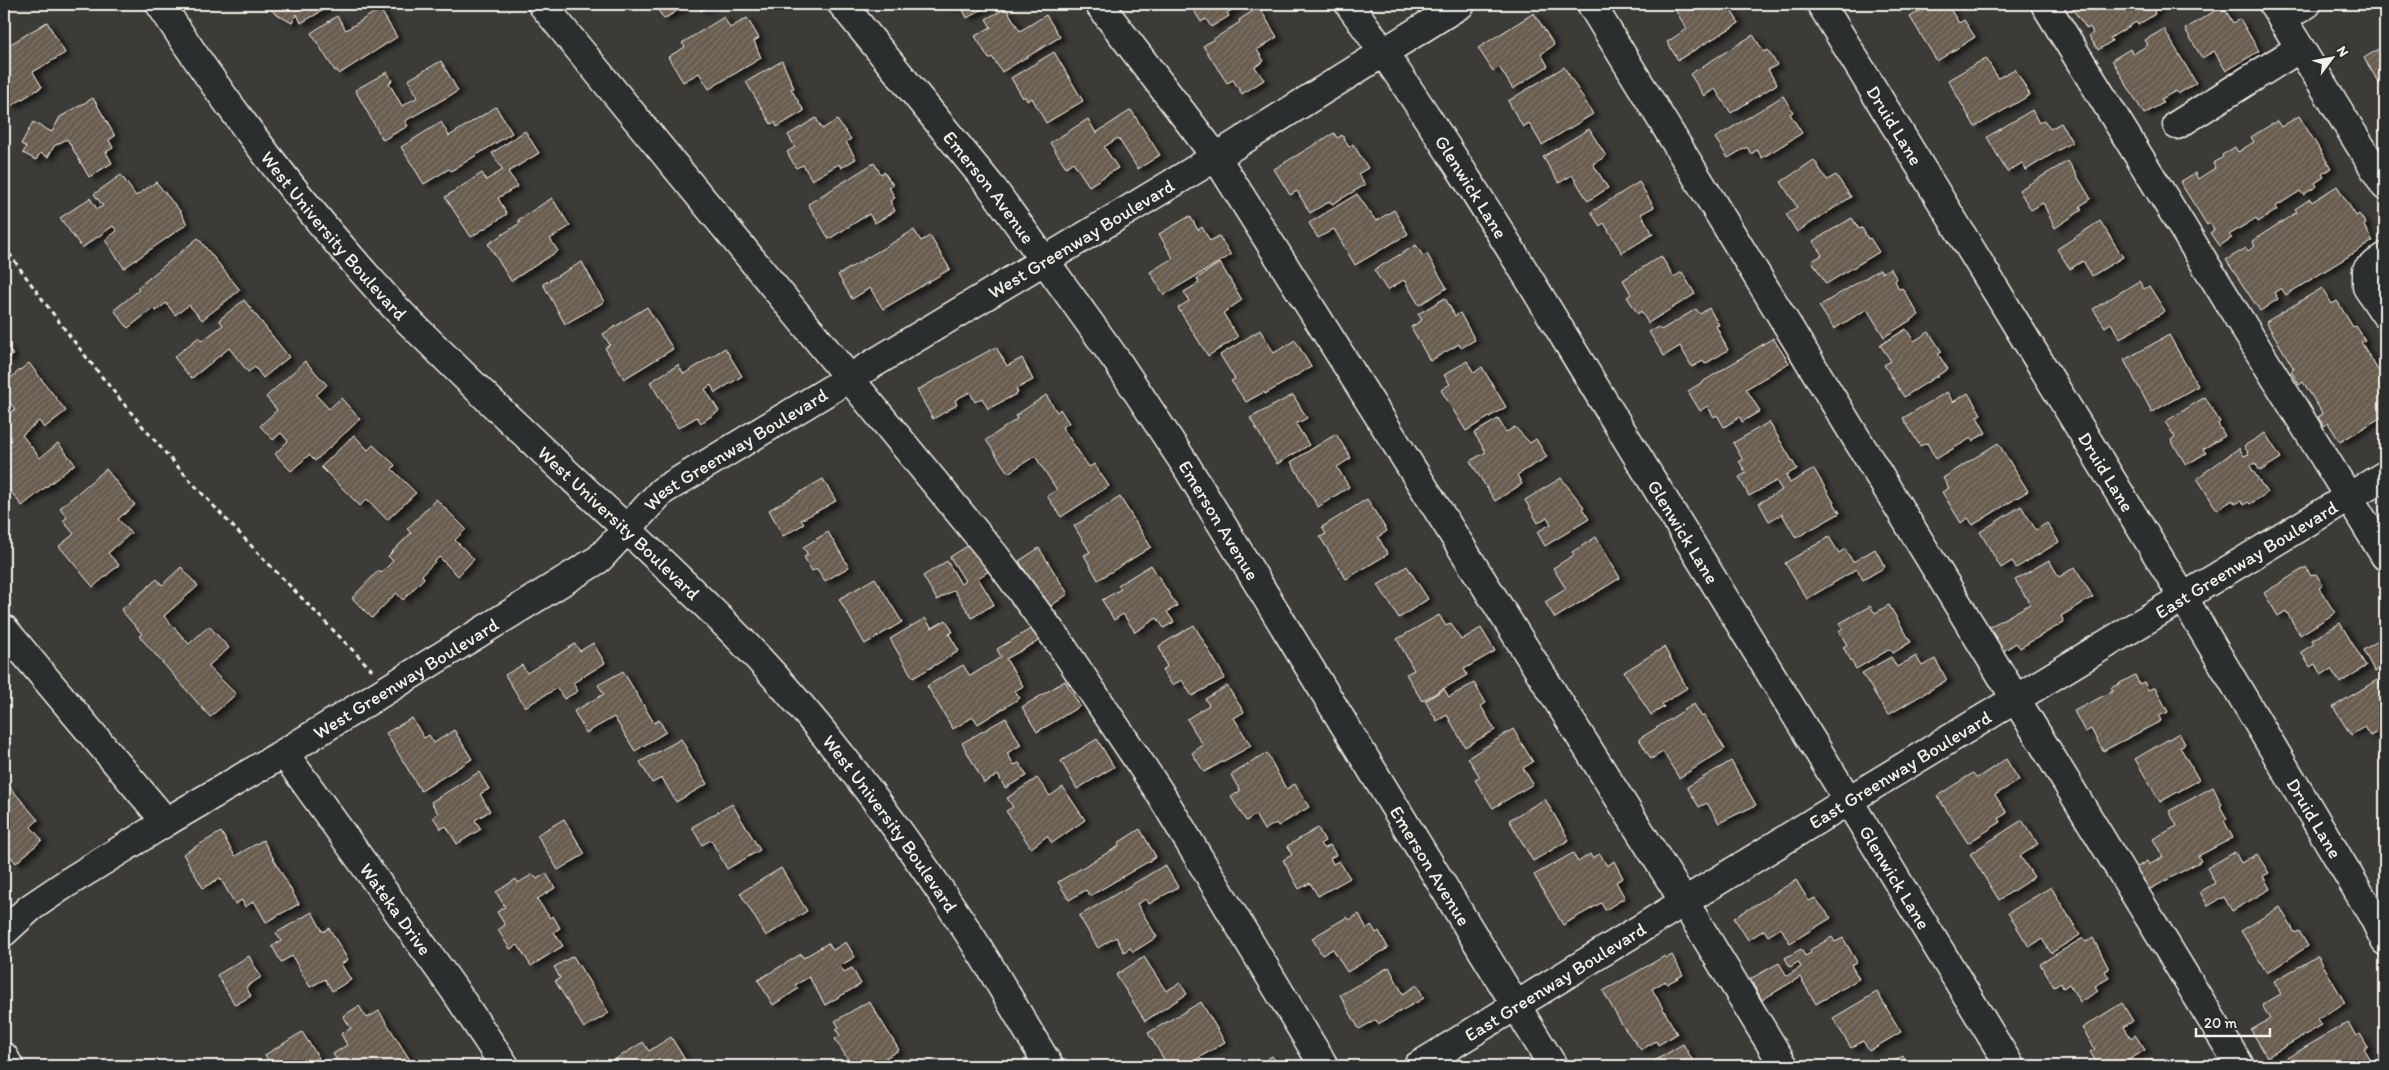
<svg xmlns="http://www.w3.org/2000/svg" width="2389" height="1070" viewBox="0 0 2389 1070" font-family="Itim,sans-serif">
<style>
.building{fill:url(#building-hatch);stroke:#f4f1e8;filter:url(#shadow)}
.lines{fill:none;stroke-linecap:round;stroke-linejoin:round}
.minor-casing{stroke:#f4f1e8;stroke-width:31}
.path{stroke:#f4f1e8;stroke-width:3;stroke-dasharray:5 4;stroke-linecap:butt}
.minor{stroke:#2a2d2e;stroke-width:28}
.labels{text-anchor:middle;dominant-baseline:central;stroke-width:4.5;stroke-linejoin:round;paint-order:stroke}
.street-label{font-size:19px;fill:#f4f1e8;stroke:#2a2d2e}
</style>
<defs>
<pattern id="building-hatch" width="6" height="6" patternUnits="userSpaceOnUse" patternTransform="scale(1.25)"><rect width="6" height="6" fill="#685c4f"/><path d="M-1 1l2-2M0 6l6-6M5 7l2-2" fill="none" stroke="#7e7468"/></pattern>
<filter id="shadow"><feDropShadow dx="5.5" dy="3" stdDeviation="2.5" flood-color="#0009"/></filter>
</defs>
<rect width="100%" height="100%" fill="#3d3b38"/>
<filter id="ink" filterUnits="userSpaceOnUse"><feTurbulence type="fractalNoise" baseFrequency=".02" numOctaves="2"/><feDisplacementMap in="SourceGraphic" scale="10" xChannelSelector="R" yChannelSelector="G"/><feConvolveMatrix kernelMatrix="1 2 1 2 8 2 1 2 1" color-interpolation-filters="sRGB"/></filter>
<g filter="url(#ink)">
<!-- building -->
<path class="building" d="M268,4H334L301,23L297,14L292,23L274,13Z
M654,4H688L664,19Z
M696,4H712L701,11Z
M947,4H991L967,18L962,8L959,11L955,5L949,9Z
M1190,4H1239L1240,5L1227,13L1229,16L1211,27L1206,19L1201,22Z
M1680,4H1727L1739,23L1678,60L1667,42L1687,29L1674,8Z
M1931,4H1947L1959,23L1964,20L1975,37L1937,61L1910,17Z
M2069,4H2166L2154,11L2155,14L2138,25L2136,22L2110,38L2112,41L2098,50L2089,36L2093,33L2090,27L2087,29Z
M2223,6L2233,23L2240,19L2259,51L2226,71L2214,51L2202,58L2185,29Z
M1259,7L1277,37L1257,50L1264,61L1255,67L1264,80L1242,94L1233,80L1227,83L1203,46L1240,22L1239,20Z
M1006,8L1020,31L1046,15L1060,37L1002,72L992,57L989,59L975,36L991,27L986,19Z
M380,9L397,37L339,74L337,70L335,71L311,33L337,16L346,30Z
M1534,13L1554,45L1541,54L1548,66L1513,89L1499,67L1493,71L1478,48Z
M724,17L730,28L747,18L759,38L754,41L761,58L709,89L699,73L683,82L668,57L685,47L682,43Z
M47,22L65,53L33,72L42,87L11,106L4,94V48Z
M2164,29L2196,83L2178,94L2176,91L2161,99L2163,103L2144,114L2112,60L2130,49L2133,54L2148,45L2145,40Z
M1753,35L1764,52L1768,50L1777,65L1768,70L1777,84L1731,113L1715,89L1704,96L1690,74Z
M2385,45V93L2364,58Z
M1054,52L1083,101L1046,123L1032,98L1027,101L1025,96L1023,98L1011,78Z
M1986,58L1998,78L2015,69L2030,95L1975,127L1948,80Z
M441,61L458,91L405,121L408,126L383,140L355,90L387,72L392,81L389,83L402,106L418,97L408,80Z
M782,61L794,88L791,89L804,111L777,127L775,122L771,124L746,82Z
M1564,67L1593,114L1542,145L1529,123L1523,127L1508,101Z
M1783,96L1793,112L1790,114L1802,133L1762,158L1757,150L1751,154L1747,147L1728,158L1715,138Z
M93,98L115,136L109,140L113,148L106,152L112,163L89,177L67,139L54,146L48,157L40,153L36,160L23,153L26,147L21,144L33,122L52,132L60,117Z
M496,107L512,133L451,171L449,169L424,184L401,147L441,122L449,136Z
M1131,110L1160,155L1138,169L1118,138L1104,147L1118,168L1089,186L1073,162L1066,167L1050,143L1088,119L1096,133Z
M2032,110L2039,123L2044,120L2050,129L2061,123L2072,142L2026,170L2022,163L2007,172L1987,137Z
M2299,116L2331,168L2322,174L2324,177L2315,183L2317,186L2303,195L2300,191L2275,207L2277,210L2258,222L2256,218L2229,235L2232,238L2219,246L2210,233L2214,230L2210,223L2207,225L2180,182L2195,173L2198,179L2215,168L2213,163L2223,157L2222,155L2235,147L2238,152L2254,142L2251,137L2277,121L2281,127Z
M816,118L822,129L837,120L851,139L846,142L856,159L841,168L839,164L812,180L803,165L796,168L787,152L795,147L788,135Z
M1589,129L1606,156L1593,164L1608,188L1588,201L1572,175L1559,183L1543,157Z
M525,131L539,153L508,172L518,186L498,198L507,214L471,237L445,197L482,173L486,180L503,170L492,153Z
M1334,133L1337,138L1342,135L1349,147L1353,144L1368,168L1358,174L1365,185L1332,204L1330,201L1310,213L1297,191L1290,195L1274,169Z
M1814,160L1827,180L1836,175L1851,197L1797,232L1786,214L1797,207L1781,182Z
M2068,161L2091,199L2080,206L2082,210L2055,228L2043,203L2031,210L2019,190Z
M874,163L881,174L884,172L893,185L889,187L895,198L890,201L895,211L875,223L869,214L829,239L808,204Z
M121,175L136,196L156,182L180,211L187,224L124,268L105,240L117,231L113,226L82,248L60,218L90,198L97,209L103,206L94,194Z
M1639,182L1654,207L1641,214L1653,234L1622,253L1604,223L1600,226L1591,212Z
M2337,186L2356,216L2359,214L2366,224L2364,226L2373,241L2286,295L2281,288L2274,293L2278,299L2260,311L2226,260L2246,248L2248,251L2255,246L2252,241L2297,212L2295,209L2310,199L2312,202Z
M1357,194L1376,221L1394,210L1408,234L1355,265L1334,229L1318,238L1309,223Z
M552,198L570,226L550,239L558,251L511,281L488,244L520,223L518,220Z
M1190,216L1198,230L1202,227L1210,241L1219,236L1231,255L1164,295L1150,272L1173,258L1159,234Z
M1852,218L1859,229L1862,228L1868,239L1870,238L1879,252L1826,284L1812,261L1822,255L1813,241Z
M2100,221L2123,257L2092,276L2083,261L2070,269L2057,249Z
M914,230L921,241L930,236L950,269L883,309L870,288L852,299L838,275Z
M198,238L240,290L202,320L189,305L175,315L166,303L156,311L154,308L128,328L114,310L139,290L137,288Z
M1416,245L1423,256L1427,254L1447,288L1419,305L1404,280L1387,290L1374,270Z
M1661,256L1674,277L1682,272L1695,294L1648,323L1641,311L1638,314L1627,297L1631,294L1623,280Z
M582,262L604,302L565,324L543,284Z
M1220,263L1242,300L1223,313L1238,337L1208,356L1178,308L1189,301L1184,292L1199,283L1197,278Z
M1890,268L1897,279L1895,281L1899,289L1902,288L1919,315L1884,337L1867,309L1834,329L1819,306L1880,269L1882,273Z
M2139,281L2144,289L2149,286L2165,311L2120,339L2111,323L2105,327L2093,309Z
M2322,288L2332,304L2337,301L2353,327L2356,326L2365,340L2361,342L2385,382V415L2340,442L2328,423L2324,426L2318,417L2323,414L2303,382L2299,385L2291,371L2294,369L2266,322Z
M1445,298L1455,316L1460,313L1475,340L1461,348L1459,344L1430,361L1411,327L1422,320L1418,314Z
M244,300L289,357L263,378L255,367L248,372L229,348L192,378L189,376L174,357L199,337L202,341L223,325L219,320Z
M647,307L673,349L624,379L605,348L610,345L603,334Z
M1709,308L1719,325L1716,326L1728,350L1705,364L1703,361L1692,367L1680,346L1664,356L1649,332L1658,327L1661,330L1696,309L1700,314Z
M1906,329L1914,341L1929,332L1942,352L1938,354L1948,369L1904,397L1884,365L1891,361L1880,345Z
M1260,330L1274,353L1295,340L1311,367L1265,394L1264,392L1246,402L1231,381L1235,379L1220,355Z
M2169,335L2198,386L2152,412L2124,360Z
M1773,338L1789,363L1746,389L1760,411L1742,422L1740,417L1724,427L1717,415L1714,417L1707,406L1700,411L1688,391Z
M4,342L13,355L4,361Z
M996,347L1007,366L1022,358L1033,380L1016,389L1018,393L988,409L982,398L975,402L970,392L955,400L957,405L933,419L917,390Z
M725,348L742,376L715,393L711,385L705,389L719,411L701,423L697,417L678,428L650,382L678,365L684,374Z
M305,361L327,385L316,395L329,409L341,398L360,419L315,461L309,455L291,471L275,454L288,441L281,433L273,440L260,426L277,410L266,397Z
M1467,361L1474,373L1482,367L1506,407L1466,431L1441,390L1450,384L1444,375Z
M29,363L66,411L44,428L39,421L22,435L40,458L58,443L75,464L22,506L4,483V424L7,421L4,418L15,409L4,395V383Z
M1947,392L1953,402L1968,393L1981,414L1977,417L1986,433L1972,441L1971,438L1936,459L1927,443L1920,446L1903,418Z
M1046,395L1057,412L1060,409L1069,423L1062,427L1089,467L1094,464L1109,486L1061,517L1047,496L1057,490L1035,456L1008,473L986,440L1017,419L1015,416Z
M1293,395L1307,418L1296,424L1309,445L1277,464L1250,418Z
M2205,397L2220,422L2218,424L2225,436L2203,449L2206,453L2186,465L2171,440L2175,437L2165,422Z
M1498,419L1506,432L1515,427L1530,443L1536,439L1547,457L1517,475L1522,484L1495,501L1470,461L1486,452L1474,433Z
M1769,422L1797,469L1786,475L1790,483L1814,469L1840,513L1796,538L1782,514L1769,521L1759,503L1782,490L1776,481L1749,496L1739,477L1746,473L1739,461L1743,460L1733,443Z
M2265,433L2281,458L2260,471L2255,463L2250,466L2267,493L2250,504L2248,502L2244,505L2241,501L2235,504L2233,500L2217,510L2197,478L2239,448L2244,456L2249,454L2244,446Z
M1336,434L1351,458L1337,467L1349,487L1318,507L1291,462Z
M354,435L368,450L373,445L392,462L395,465L392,469L416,493L387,520L367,499L360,506L321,467Z
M1998,443L2028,491L1973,525L1968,518L1961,523L1942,492L1949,488L1943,478Z
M106,469L135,505L118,519L131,533L108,553L119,565L93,587L59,546L74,534L63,521L67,517L60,508Z
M1561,478L1584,507L1582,508L1589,519L1545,546L1537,532L1551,524L1547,517L1538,523L1525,500Z
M823,479L836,501L801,520L804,524L783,536L769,510Z
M1120,497L1151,547L1098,580L1084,555L1090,552L1074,526Z
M436,499L466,529L455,540L474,559L458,576L439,557L422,575L424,578L403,600L396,593L372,618L352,598L378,571L381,573L393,561L388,556L411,533L407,529Z
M1367,499L1387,531L1378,537L1388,554L1346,579L1320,537L1326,534L1322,527Z
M2021,506L2036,530L2047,523L2059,542L2016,568L2012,561L2001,568L1980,532Z
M828,532L849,567L825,581L817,569L812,571L804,557L808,555L803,547Z
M1596,537L1620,578L1555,618L1545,602L1566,589L1553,568L1574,555L1572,552Z
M1829,537L1839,553L1845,549L1853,562L1875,549L1885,567L1863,580L1857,569L1807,599L1785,563Z
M972,543L989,571L978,578L994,604L972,618L954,590L937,600L923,576L947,561L961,584L965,581L950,557Z
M1039,548L1068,594L1048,608L1019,561Z
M2049,560L2059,577L2075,567L2093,597L2061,616L2064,622L2020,648L2016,643L1999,654L1984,630L2030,604L2015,580Z
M1151,565L1177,606L1167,612L1174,622L1164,628L1157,618L1135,632L1123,614L1114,620L1102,600L1121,589L1118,585Z
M1407,566L1428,599L1399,618L1378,585Z
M181,567L198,586L164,616L189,644L209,626L229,648L208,666L236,694L210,717L139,636L142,634L121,610L157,579L162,585Z
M2306,567L2311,576L2316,574L2323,585L2319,588L2335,613L2300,635L2286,611L2278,616L2264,593Z
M875,578L902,622L865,644L839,599Z
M1889,605L1911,642L1893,653L1890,649L1856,669L1843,647L1847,645L1839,631L1843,628L1840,623L1870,606L1875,613Z
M1439,615L1446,626L1451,623L1461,640L1481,628L1495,651L1464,669L1467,675L1422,701L1406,674L1414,670L1397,639Z
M925,618L932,628L946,620L953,632L949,634L959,651L913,678L890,639Z
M2340,623L2366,666L2340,683L2331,669L2321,675L2315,664L2310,667L2301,652L2314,644L2312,640Z
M1037,625L1044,638L1006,659L1023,686L1015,691L1020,698L978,724L973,717L953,729L927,686L963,665L970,676L1001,657L997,649Z
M1194,625L1225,678L1192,696L1182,680L1172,685L1162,670L1167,667L1159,646Z
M2385,637V666L2375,672L2363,650Z
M593,643L605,663L573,683L578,691L564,699L557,688L525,707L505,675L522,665L527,673L575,644L580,651Z
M1664,647L1687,688L1662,704L1664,707L1651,715L1624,672Z
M1916,656L1922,666L1935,659L1947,680L1888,715L1862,673L1891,657L1897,667Z
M623,671L654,723L659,720L666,732L635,751L614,717L586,733L574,711L604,694L598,685Z
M2135,675L2139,684L2144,682L2148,690L2155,687L2168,712L2159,716L2161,721L2103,751L2091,729L2085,732L2074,711L2113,691L2111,688Z
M2377,680L2385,692V731L2383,732L2381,730L2370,736L2364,727L2351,735L2333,707Z
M1065,681L1080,706L1037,732L1022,707Z
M1474,683L1486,703L1481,706L1495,730L1465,747L1447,715L1437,721L1425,701L1444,689L1449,697Z
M1227,686L1244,712L1234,718L1251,746L1204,772L1192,753L1203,745L1187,719L1209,705L1205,699Z
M1694,704L1702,717L1704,715L1725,749L1679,778L1663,752L1651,759L1639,739Z
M412,718L424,738L429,735L434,743L454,730L472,759L421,791L386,733Z
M1006,718L1021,745L1007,753L1014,765L1019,763L1027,776L1005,788L998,775L984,783L962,743Z
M1513,729L1533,762L1523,768L1533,784L1493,808L1475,780L1480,777L1468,758Z
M2179,733L2185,744L2180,747L2199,780L2160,802L2135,759Z
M681,739L707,784L676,802L662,778L652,783L640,762Z
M1097,739L1114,767L1077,789L1061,761Z
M1267,753L1286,789L1295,784L1309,807L1278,826L1276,823L1264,830L1255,815L1246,821L1231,797L1240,791L1231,775Z
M2385,754V770L2378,758Z
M2006,759L2019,780L1995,795L2007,813L1999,818L2001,822L1968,843L1937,796L1973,773L1977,778Z
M1731,761L1756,805L1719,823L1707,803L1699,807L1687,787Z
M479,772L489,789L480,794L490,811L475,820L481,829L457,844L446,826L441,829L433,817L438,813L431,802Z
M1037,778L1050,796L1063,787L1085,820L1052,843L1047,836L1031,848L1006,811L1013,807L1007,798Z
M9,786L38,820L31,827L42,840L16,863L5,850L4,851V791Z
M2213,787L2222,805L2220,806L2227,819L2224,821L2233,838L2198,856L2201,861L2147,891L2134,869L2147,861L2149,865L2163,857L2153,839L2177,826L2169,811Z
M1545,799L1569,840L1533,861L1509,820Z
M732,804L760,850L727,869L711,840L702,845L692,827Z
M564,819L585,854L558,870L537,835Z
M2022,820L2038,844L2020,856L2034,877L1999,900L1970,854Z
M1318,828L1325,841L1320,844L1324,849L1330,845L1336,855L1330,858L1333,864L1339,861L1350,878L1318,896L1310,883L1299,889L1283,860L1292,855L1287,846Z
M1140,829L1156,857L1090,896L1086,890L1069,900L1058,882L1119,846L1118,843Z
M221,832L235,856L263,840L299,904L266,922L254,901L245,907L242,900L235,904L220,878L203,888L183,854Z
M2235,852L2241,863L2257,854L2269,873L2263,876L2270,889L2232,911L2224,897L2208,906L2200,892L2215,883L2207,868Z
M1573,853L1578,862L1590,854L1592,858L1600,854L1607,866L1614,861L1623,878L1616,882L1625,898L1605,910L1601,903L1563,925L1534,875Z
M1165,865L1178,887L1149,904L1146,899L1137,904L1157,937L1133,952L1130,948L1124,952L1116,937L1098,948L1079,916Z
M781,868L807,911L766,936L740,893Z
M546,873L555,888L537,899L550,918L553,916L560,928L554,932L563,946L531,966L518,945L510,949L498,930L505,925L497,912L505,907L496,892L516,879L518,883L533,874L537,879Z
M1796,880L1809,901L1815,898L1831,918L1790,943L1781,928L1768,936L1764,930L1748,940L1734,918Z
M2051,887L2080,935L2051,953L2042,939L2029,947L2008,913Z
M2280,907L2295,933L2299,931L2308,946L2267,973L2241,931Z
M312,912L323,932L329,928L348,960L341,964L351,980L332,991L325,979L310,987L292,956L281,962L272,946L281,941L276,933Z
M1359,914L1367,929L1372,926L1376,933L1379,931L1388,948L1347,972L1333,949L1322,955L1312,938L1347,917L1349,920Z
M1832,937L1835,942L1843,938L1857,962L1851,965L1859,979L1816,1004L1800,977L1762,1000L1750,979L1779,963L1787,976L1801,967L1798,962L1790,967L1785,958L1801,949L1805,956L1811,953L1810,950Z
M2083,938L2086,942L2093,938L2109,969L2105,971L2109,978L2095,986L2098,991L2080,1002L2069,984L2063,988L2061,983L2054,987L2040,964Z
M846,942L855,957L840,966L844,972L852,968L861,984L825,1005L809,977L795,985L798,989L773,1005L758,980L801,954L803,958L828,943L833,950Z
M1672,955L1683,975L1667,984L1665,981L1652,989L1677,1034L1658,1045L1656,1041L1641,1050L1622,1025L1603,991L1665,956L1667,958Z
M249,956L261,977L246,987L251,996L235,1005L217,975Z
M573,956L609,1013L584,1028L555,981L560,978L554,967Z
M2318,956L2345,1003L2318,1019L2322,1025L2267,1057L2251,1030L2270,1019L2262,1005L2281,994L2274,981Z
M1144,957L1166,991L1180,983L1187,994L1145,1021L1116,975Z
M1389,967L1403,994L1417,985L1424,998L1378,1024L1376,1020L1359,1029L1340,995Z
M1877,992L1901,1032L1869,1051L1863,1041L1851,1048L1833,1018Z
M869,1001L899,1050L874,1065L873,1062L866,1066H852L835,1039L840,1036L836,1029L839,1027L835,1021Z
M1201,1002L1225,1042L1197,1059L1200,1066H1168L1148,1033Z
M2122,1003L2133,1021L2124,1027L2131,1038L2135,1035L2145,1050L2119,1066H2099L2090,1052L2095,1049L2082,1028Z
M359,1006L367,1018L379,1011L410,1060L400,1066H341L333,1054L347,1045L341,1034L351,1028L343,1016Z
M2348,1022L2356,1036L2360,1034L2368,1047L2364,1049L2374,1066H2285L2282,1061Z
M302,1032L319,1058L307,1066H272L265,1055Z
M671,1037L689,1066L606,1065L643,1042L649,1051Z
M1683,1044L1696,1066H1646Z
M1272,1056L1279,1066H1256Z
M1903,1056L1909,1066H1886Z
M911,1059L915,1066H900Z
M2152,1059L2156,1066H2136L2147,1060L2148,1062Z"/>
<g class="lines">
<!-- minor casing -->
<g class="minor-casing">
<g id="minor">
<path id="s1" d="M160,4C226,105 299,202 381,292C399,313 420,332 440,352C537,449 642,539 738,637C822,723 895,822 962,923C993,969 1020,1019 1049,1066"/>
<path d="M542,4L996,557L1061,645L1158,790L1324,1066"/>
<path id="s2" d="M842,4L993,189L1117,361L1185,464L1553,1066"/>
<path d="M1099,4L1216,157L1685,903L1784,1066"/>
<path id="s3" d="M1349,4C1447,139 1532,285 1620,428C1750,640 1881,853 2010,1066"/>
<path d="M1591,4L2240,1066"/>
<path id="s4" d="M1821,4L2183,597L2374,918L2385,941"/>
<path d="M2045,4L2385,556"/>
<path d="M2273,4L2385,186"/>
<path d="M2282,19L2307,4"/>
<path d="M2177,125L2300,48"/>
<path d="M2385,257L2367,270V287L2385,314"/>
<path d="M4,629L166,822"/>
<path id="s5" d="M284,753L453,988L505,1066"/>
<path id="s6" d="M4,932L30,908L67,883L166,822L284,753L599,559L662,491L1216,157L1461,4"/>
<path d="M4,1057L9,1066"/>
<path id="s7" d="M1418,1066L1849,800L2385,475"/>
</g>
</g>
<!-- path -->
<path class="path" d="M4,246C56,320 111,391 170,458C235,531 304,600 372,670"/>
<!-- minor -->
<use href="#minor" class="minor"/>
</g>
</g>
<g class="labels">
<!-- street labels -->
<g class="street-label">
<text stroke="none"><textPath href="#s4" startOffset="142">Druid Lane</textPath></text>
<text stroke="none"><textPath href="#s2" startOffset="235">Emerson Avenue</textPath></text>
<text stroke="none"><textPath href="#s3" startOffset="220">Glenwick Lane</textPath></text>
<text stroke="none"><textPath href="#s1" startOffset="290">West University Boulevard</textPath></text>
<text stroke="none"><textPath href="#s6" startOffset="1285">West Greenway Boulevard</textPath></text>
<text stroke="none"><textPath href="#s6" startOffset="880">West Greenway Boulevard</textPath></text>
<text stroke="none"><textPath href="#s4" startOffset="548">Druid Lane</textPath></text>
<text stroke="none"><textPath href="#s2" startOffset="640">Emerson Avenue</textPath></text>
<text stroke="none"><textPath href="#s1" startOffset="695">West University Boulevard</textPath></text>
<text stroke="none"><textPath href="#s3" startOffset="625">Glenwick Lane</textPath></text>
<text stroke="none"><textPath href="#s7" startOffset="971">East Greenway Boulevard</textPath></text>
<text stroke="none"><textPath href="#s6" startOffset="476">West Greenway Boulevard</textPath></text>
<text stroke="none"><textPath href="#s7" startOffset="566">East Greenway Boulevard</textPath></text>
<text stroke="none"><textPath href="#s4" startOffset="952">Druid Lane</textPath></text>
<text stroke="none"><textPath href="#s1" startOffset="1101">West University Boulevard</textPath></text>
<text stroke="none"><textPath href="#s2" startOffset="1045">Emerson Avenue</textPath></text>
<text stroke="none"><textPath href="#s3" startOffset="1030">Glenwick Lane</textPath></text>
<text stroke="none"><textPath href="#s5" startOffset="192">Wateka Drive</textPath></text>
<text stroke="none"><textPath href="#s7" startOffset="161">East Greenway Boulevard</textPath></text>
</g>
</g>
<!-- margin -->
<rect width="2389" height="1070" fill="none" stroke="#2a2d2e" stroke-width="20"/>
<rect x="10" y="10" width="2369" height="1050" fill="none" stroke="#f4f1e8" stroke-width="2" filter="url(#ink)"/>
<!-- north arrow -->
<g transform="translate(2332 58) rotate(58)" stroke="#2a2d2e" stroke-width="4" paint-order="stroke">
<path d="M0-4L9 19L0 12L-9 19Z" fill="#f4f1e8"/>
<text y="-8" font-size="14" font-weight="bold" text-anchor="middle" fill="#f4f1e8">N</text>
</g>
<!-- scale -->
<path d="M2196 1028v8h74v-8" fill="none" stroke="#f4f1e8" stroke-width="2.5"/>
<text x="2204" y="1028" font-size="15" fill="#f4f1e8" stroke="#2a2d2e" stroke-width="4" paint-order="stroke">20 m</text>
</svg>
